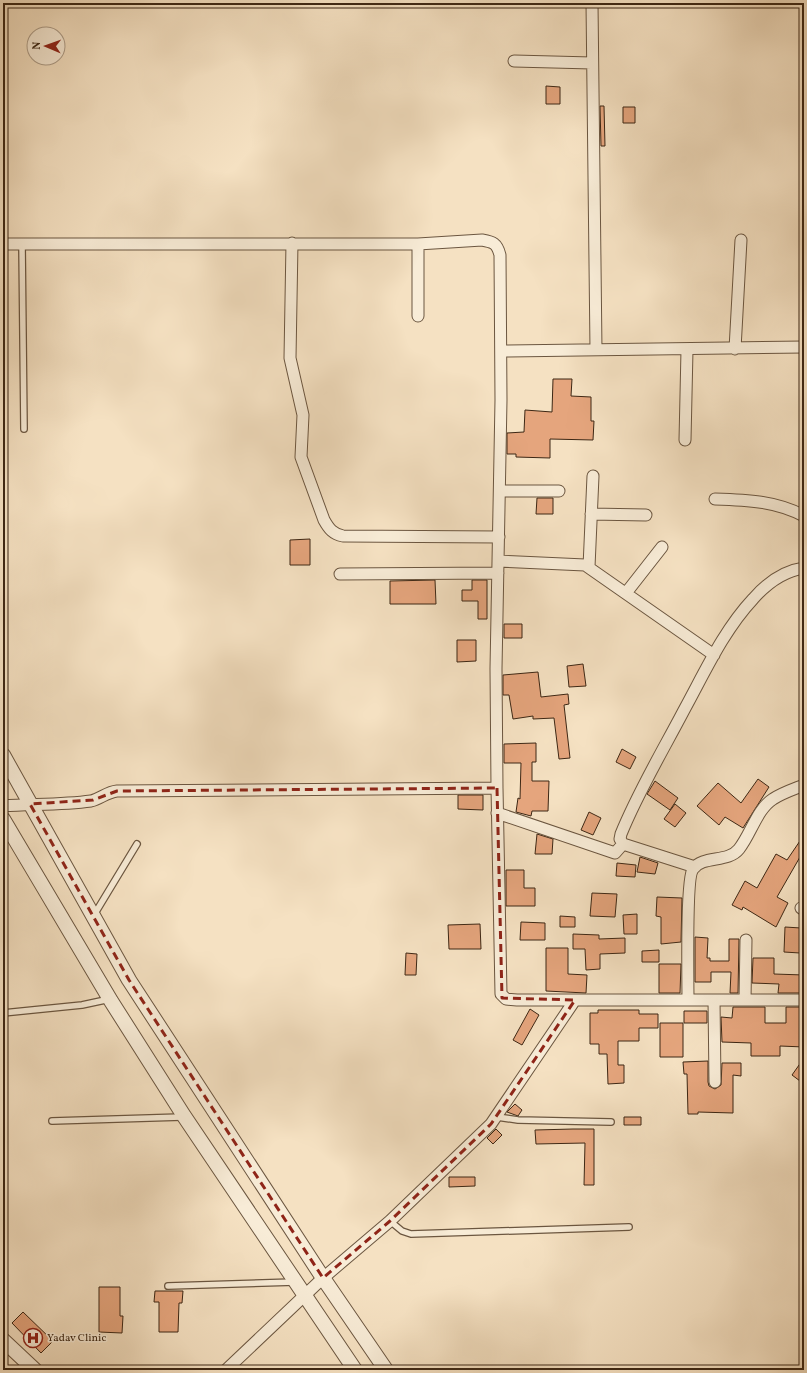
<svg xmlns="http://www.w3.org/2000/svg" width="807" height="1373" viewBox="0 0 807 1373" font-family="Vollkorn,serif">
<style>
.building{fill:#e5a57d;stroke:#3d2714}
.lines{fill:none;stroke-linecap:round;stroke-linejoin:round}
.service-casing{stroke:#6b5640;stroke-width:8}
.minor-casing{stroke:#6b5640;stroke-width:13}
.tertiary-casing{stroke:#6b5640;stroke-width:16}
.service{stroke:#f8ecd7;stroke-width:5.5}
.minor{stroke:#f8ecd7;stroke-width:11}
.tertiary{stroke:#f8ecd7;stroke-width:14}
.marked{fill:none;stroke:#8f2418;stroke-width:3;stroke-dasharray:8 5;stroke-linejoin:round}
.labels{text-anchor:middle;dominant-baseline:central;stroke-width:3;stroke-linejoin:round;paint-order:stroke}
.poi-label{font-size:11px;fill:#3d2714;stroke:#f8ecd7;text-anchor:start}
</style>
<rect width="100%" height="100%" fill="#f5e1c2"/>
<filter id="stains"><feTurbulence type="fractalNoise" baseFrequency=".005" numOctaves="4"/><feColorMatrix values="0 0 0 0 .2 0 0 0 0 .09 0 0 0 0 .02 0 0 0 .5 -.17"/></filter>
<radialGradient id="worn" r=".72"><stop offset=".6" stop-color="#630" stop-opacity="0"/><stop offset="1" stop-color="#630" stop-opacity=".3"/></radialGradient>
<!-- building -->
<path class="building" d="M546,86L560,87V104H546Z
M600,106H604L605,146H601Z
M623,107H635V123H623Z
M553,379H572L571,396L591,397V421H594L593,440L550,439V458L516,457V454H507V433L524,432L525,410L552,412Z
M537,498H553V514H536Z
M310,539V565H290V540Z
M435,580L436,604H390V581Z
M472,580H487V619H478V601H462V590H472Z
M504,624H522V638H504Z
M457,640H476V661L457,662Z
M583,664L586,686L569,687L567,666Z
M538,672L541,697L568,694L569,704L564,705L570,758L559,759L554,718L533,719V716L513,719L509,695H503V675Z
M536,743V762H532V781H549L548,811H532L531,816L516,812L518,798L520,799L521,763H504V744Z
M622,749L636,757L630,769L616,762Z
M758,779L769,787L743,828L725,817L719,825L697,806L718,783L741,803Z
M655,781L678,798L670,810L647,794Z
M458,795H483V810L458,809Z
M675,804L686,813L675,827L664,819Z
M589,812L601,818L593,835L581,830Z
M537,834L553,839L552,854H535Z
M804,835V853L800,857L777,897L788,903L776,927L743,907L742,910L732,905L745,881L757,888L776,854L787,860Z
M640,857L658,863L655,874L637,872Z
M617,863L636,865L635,877L616,876Z
M506,870H524V888H535V906H506Z
M592,893L617,894L615,917L590,916Z
M657,897L682,898L681,942L661,944V917L656,916Z
M637,914V934H624L623,915Z
M560,916L575,917V927H560Z
M521,922L545,923V940H520Z
M480,924L481,949H449L448,925Z
M785,927L801,928L800,953L784,952Z
M573,934L599,935V939L625,938V953L600,954V969L586,970L585,949H573Z
M695,937L708,938L707,958H710V961H729V939H739L738,993H730L731,972H711V982H695Z
M546,948H568V974L587,975L586,993L546,991Z
M659,950V962H642V951Z
M406,953L417,954L416,975H405Z
M753,958H774V974L804,975V993H778L779,984L752,983Z
M659,964H681L680,993H659Z
M733,1007H765V1023H786V1007H804V1047L780,1046V1056H751V1043L722,1042L721,1017L732,1018Z
M530,1009L539,1015L522,1045L513,1040Z
M598,1010H639V1014H658V1028H639V1041H618V1065H624V1083L608,1084L607,1054H599V1044H590V1013H598Z
M684,1011H707V1023H684Z
M660,1023H683V1057H660Z
M804,1058V1084L792,1075Z
M708,1061V1082L709,1086L715,1089L721,1085L722,1063H741V1076L733,1075V1113L698,1112V1114H688L687,1074H684L683,1062Z
M515,1104L522,1110L518,1116L507,1112Z
M624,1117H641V1125H624Z
M496,1129L502,1135L493,1144L487,1138Z
M573,1129H594V1185H584L585,1143L536,1144L535,1130Z
M449,1177H475V1186L449,1187Z
M99,1287H120V1316H123L122,1333L99,1332Z
M155,1291H183L182,1303H179L178,1332H159V1302H154Z
M23,1312L53,1341L41,1353L12,1323Z"/>
<g class="lines">
<!-- service casing -->
<g class="service-casing">
<path id="service" d="M22,244L24,429
M94,915L137,844
M3,1013L82,1005L110,999
M497,1117L518,1120L611,1122
M52,1121L182,1117
M390,1221L402,1231L411,1234L629,1227
M168,1286L295,1282"/>
</g>
<!-- minor casing -->
<g class="minor-casing">
<path id="minor" d="M592,3L596,350
M514,61L592,63
M292,243L290,358L303,415L301,457L324,520C329,529 333,534 343,536L499,537
M3,244H418L482,240C493,242 497,243 500,255L501,400L496,669L497,788L501,994L506,999L517,1000H804
M418,244V316
M735,349L741,240
M501,351L804,347
M685,440L687,350
M500,491H559
M715,499C747,500 776,501 804,516
M591,514L646,515
M498,561L585,565L714,655
M589,567L593,476
M340,574L498,573
M626,593L662,547
M3,806C32,804 62,805 91,801C100,799 107,792 117,791L497,788
M497,813L615,853L623,844
M695,867L623,844L620,839L621,834C638,792 662,752 683,712C704,674 723,631 753,599C767,583 783,571 804,568
M801,908L804,910
M688,1000C688,982 686,878 693,869C703,855 728,863 739,849C751,834 757,809 773,799C782,793 794,789 804,785
M714,1000L715,1082
M745,1000L746,940
M226,1370L323,1278L390,1221L491,1124L575,1000"/>
</g>
<!-- tertiary casing -->
<g class="tertiary-casing">
<path id="tertiary" d="M3,755L129,980L323,1278L386,1370
M3,819L111,1001L184,1116L355,1370
M3,1340L35,1370"/>
</g>
<!-- service -->
<use href="#service" class="service"/>
<!-- minor -->
<use href="#minor" class="minor"/>
<!-- tertiary -->
<use href="#tertiary" class="tertiary"/>
</g>
<!-- marked area -->
<path class="marked" d="M497,788L502,998L575,1000L491,1124L390,1221L323,1278L129,980L30,804L93,800L117,791Z"/>
<!-- icons -->
<defs>
<g id="hospital-ring" transform="scale(1)"><circle r="9.5" fill="#f8ecd7" stroke="#8f2418" stroke-width="1.5"/><path d="M-5-5h3v3.5h4V-5h3V5h-3V1.5h-4V5h-3Z" fill="#8f2418"/></g>
</defs>
<g fill-rule="evenodd">
<use href="#hospital-ring" x="33" y="1338"/>
</g>
<g class="labels">
<!-- poi labels -->
<g class="poi-label">
<text x="47" y="1338">Yadav Clinic</text>
</g>
</g>
<!-- margin -->
<rect width="807" height="1373" fill="none" stroke="#f5e1c2" stroke-width="16"/>
<rect x="4" y="4" width="799" height="1365" fill="none" stroke="#3d2714" stroke-width="2"/>
<rect x="8" y="8" width="791" height="1357" fill="none" stroke="#3d2714"/>
<!-- north arrow -->
<g transform="translate(46 46) rotate(272)"><circle r="19" fill="#f8ecd7" stroke="#ad9d89"/>
<path d="M0-3L7 15L0 10L-7 15Z" fill="#8f2418"/>
<text y="-6" font-size="11" font-weight="bold" text-anchor="middle" fill="#3d2714">N</text>
</g>
<rect width="100%" height="100%" filter="url(#stains)"/>
<rect width="100%" height="100%" fill="url(#worn)"/>
</svg>
